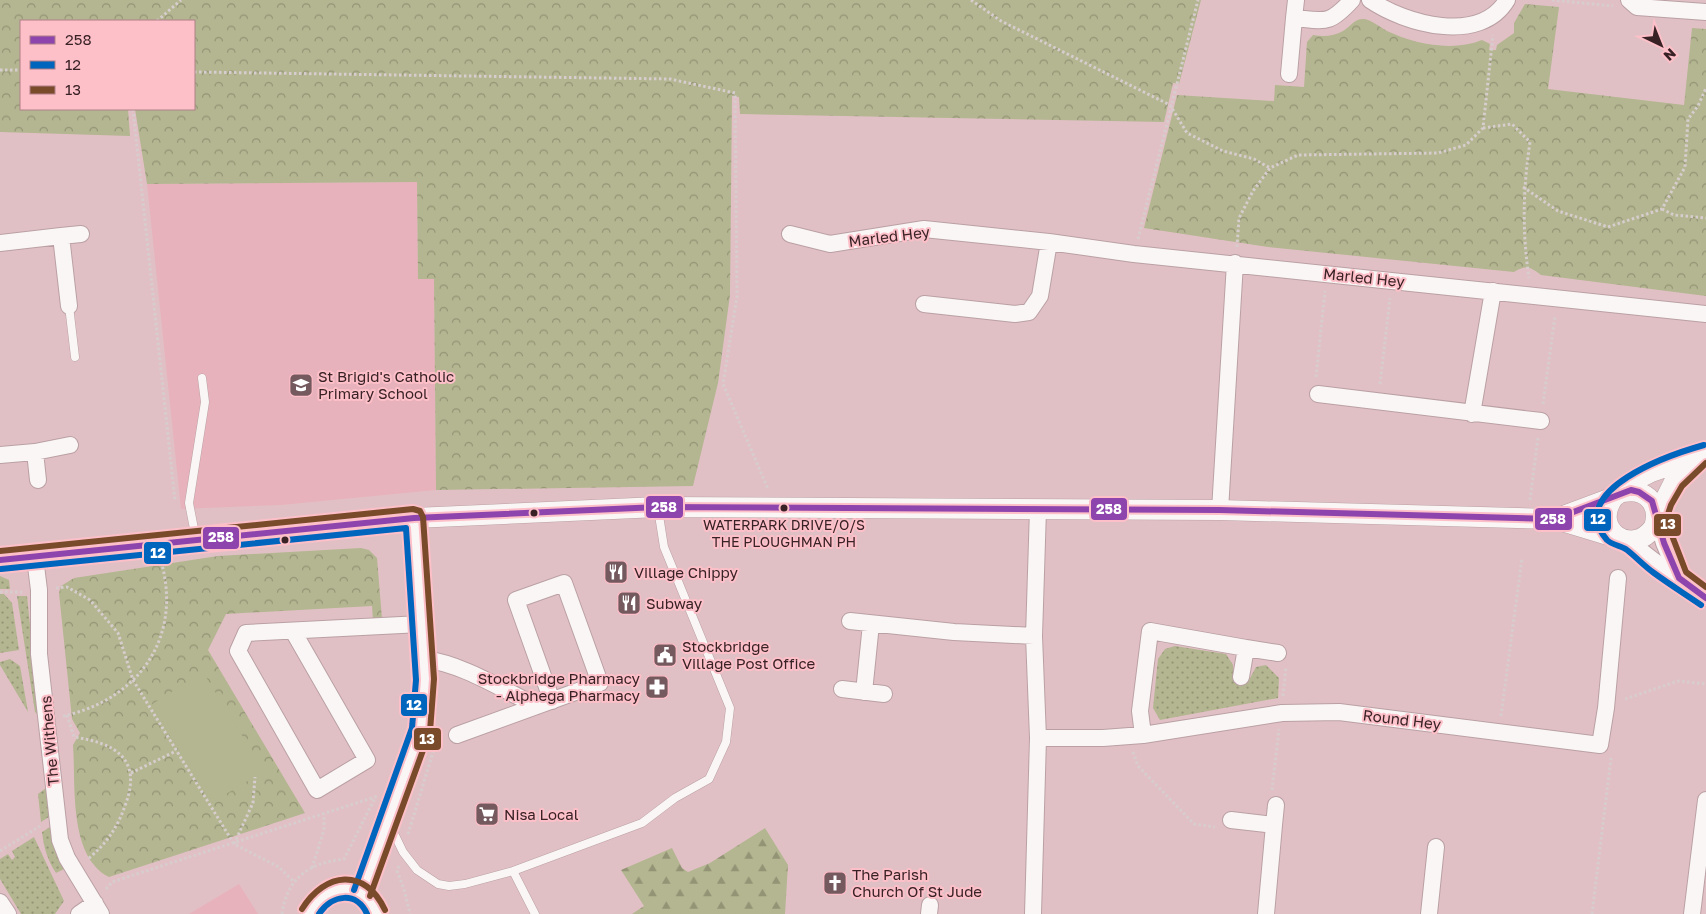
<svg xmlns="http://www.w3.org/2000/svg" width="1706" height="914" viewBox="0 0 1706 914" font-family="'Golos Text',sans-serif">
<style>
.built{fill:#e7b2bb}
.grass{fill:url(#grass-dots)}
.forest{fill:url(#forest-firs)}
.park{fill:url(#park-crowns)}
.pitch{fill:#b3b690}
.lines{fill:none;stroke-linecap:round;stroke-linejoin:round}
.service-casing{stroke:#baa0a4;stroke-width:9}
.minor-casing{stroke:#baa0a4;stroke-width:18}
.tertiary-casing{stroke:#baa0a4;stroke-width:21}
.path{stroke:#d7cdce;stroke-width:3;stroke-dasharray:2.5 2.5;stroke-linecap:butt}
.service{stroke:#faf6f6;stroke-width:8}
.minor{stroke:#faf6f6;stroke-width:16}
.tertiary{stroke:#faf6f6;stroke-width:20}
.bus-1-casing{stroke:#fdbfc8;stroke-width:10}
.bus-2-casing{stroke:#fdbfc8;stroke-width:10}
.bus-3-casing{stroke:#fdbfc8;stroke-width:10}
.bus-1{stroke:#8e44ad;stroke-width:6}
.bus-2{stroke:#0065bd;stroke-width:6}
.bus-3{stroke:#7a4b2a;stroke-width:6}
.bus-dot{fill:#392226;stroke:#fdbfc8;stroke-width:2}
.labels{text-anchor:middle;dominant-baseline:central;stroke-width:4;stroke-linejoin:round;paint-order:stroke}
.bus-label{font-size:14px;fill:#392226;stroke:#fdbfc8}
.street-label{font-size:15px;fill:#392226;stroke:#fdbfc8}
.poi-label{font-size:15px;fill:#392226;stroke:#fdbfc8;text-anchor:start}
.line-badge{stroke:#fdbfc8;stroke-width:2}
.badge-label{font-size:14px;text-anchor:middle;font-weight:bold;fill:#fff}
</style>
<defs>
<pattern id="grass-dots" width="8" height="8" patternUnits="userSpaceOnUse" patternTransform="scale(1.25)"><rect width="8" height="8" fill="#b3b690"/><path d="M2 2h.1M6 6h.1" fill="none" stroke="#939475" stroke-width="1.8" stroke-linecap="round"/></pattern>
<pattern id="forest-firs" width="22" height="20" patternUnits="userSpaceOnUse" patternTransform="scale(1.25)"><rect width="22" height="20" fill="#b3b690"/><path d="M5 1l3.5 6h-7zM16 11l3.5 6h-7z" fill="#939475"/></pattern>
<pattern id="park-crowns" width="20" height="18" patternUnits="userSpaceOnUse" patternTransform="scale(1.25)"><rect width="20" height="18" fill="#b3b690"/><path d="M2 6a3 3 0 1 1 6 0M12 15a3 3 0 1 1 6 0" fill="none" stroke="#939475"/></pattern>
</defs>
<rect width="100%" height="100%" fill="#e1c0c5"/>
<!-- built -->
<path class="built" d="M417,182L418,278H434L436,490L281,505L181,509L147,184Z
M239,884L258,914H189Z"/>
<!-- grass -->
<path class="grass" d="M0,576L9,580L10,589H0Z
M0,594H4L12,603L19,650L0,653Z
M17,596H27L39,714H37L35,712Z
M1175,646L1226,654L1233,665V681L1248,682L1256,667L1266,665L1279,678L1278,698L1160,720L1153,708L1158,659L1165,649Z
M10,659L20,666L28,712L0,665V662Z
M46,788L49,817L41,822L38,794Z
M50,827L55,850L64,869L56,873C47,859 44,848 42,832Z
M34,837L64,901L55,914H21L0,879V859L8,854L12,860L15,857L12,851Z"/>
<!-- forest -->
<path class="forest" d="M765,828L788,865L785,914H632L644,906L621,870L672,848L682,868L688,872L710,863Z"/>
<!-- park -->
<path class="park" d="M0,0H1201L1179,84L1173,83L1164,122L740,114L739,97L732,96L730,295L718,383L693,486L436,490L434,279H418L417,182L147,184L135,109H194V21H21V109H128L130,136L0,132Z
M1525,4L1559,7L1548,89L1684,105L1692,28L1706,29V296L1541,275C1530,266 1525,265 1514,272L1268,247L1144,228L1177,95L1274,101L1275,85L1304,87L1307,42L1313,35C1324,37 1334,36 1343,31C1350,27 1354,19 1363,19C1370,19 1380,27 1387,31C1415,44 1452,52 1482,40L1490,44L1489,50H1496L1497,45L1514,33V23Z
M361,548L369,550L377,558L382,619L373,620L372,606L226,614L208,650L305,813L109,877C68,856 76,785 73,745L80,733L72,719L59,593L61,586L74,578L218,556Z"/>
<!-- pitch -->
<path class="pitch" d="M203,672L264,771L211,803L151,705Z"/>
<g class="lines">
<!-- service casing -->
<g class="service-casing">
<path id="service" d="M69,306L75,357
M196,539L189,503L205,402L202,378
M389,823L403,852L417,870L438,884L449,886L465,884L513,871L642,823L675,798L709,779L726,742L730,708L664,547L658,509
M513,871L535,914"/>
</g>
<!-- minor casing -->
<g class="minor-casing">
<path id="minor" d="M1296,0L1294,18C1326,21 1329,25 1352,0
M1370,0C1405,24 1480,45 1507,0
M1629,0L1637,7L1706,12
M1289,74L1294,18
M790,234L830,244L924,229L1049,242L1134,254L1706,314
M61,236L81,234
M0,243L61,236L69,306
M924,304L1015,314L1029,312L1040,296L1049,242
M1318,394L1541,421
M1472,414L1493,291
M0,455L35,452
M38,480L35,452L70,445
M1220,510L1235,263
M1657,520L1664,543L1679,578
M1630,541C1653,563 1681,579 1706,598
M35,558L39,590V654L60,840L67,858L101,914
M850,621L954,632L1034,636
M293,631L367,760L317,790L238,651L246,633L421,624
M424,659C463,664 501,689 537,706
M1241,677L1246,648L1278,653
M842,689L884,694
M864,692L871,624
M457,735L600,683L564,583L516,600L552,701
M1143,735L1140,711L1150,631L1246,648
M1038,738H1103L1143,735L1282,713L1339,712L1600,745L1606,708L1618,578
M1231,820L1274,825L1276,805
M362,893L421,730L425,680L414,518
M0,902L8,914
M79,914L95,903
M309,914C324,881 366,877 377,914
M929,914L930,905
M1033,914L1038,738L1034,636L1038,509
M1266,914L1274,825
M1429,914L1436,847
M1692,914L1706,800"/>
</g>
<!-- tertiary casing -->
<g class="tertiary-casing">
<path id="tertiary" d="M1614,497C1590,528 1631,559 1654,527C1661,505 1647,488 1624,492
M1657,516L1674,482L1699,457
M1555,519L1614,497L1639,478L1651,472L1706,453
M0,560L414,518L658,507L1220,510L1555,519L1621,539"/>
</g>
<!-- path -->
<path class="path" d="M971,0L1001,21L1170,105L1187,133L1223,151L1254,159L1270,168
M1552,0L1613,6
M157,21L181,0
M0,70H21
M194,72L670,79L735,93L737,297L723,384L768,489
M133,109L175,501
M1483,128L1512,124L1530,142C1523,189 1522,231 1529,278
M1523,187L1558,211L1608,227L1662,209L1685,167L1688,119L1698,106L1706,88
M1662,209L1674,215L1706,218
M1138,239L1198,0
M1237,247L1239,218L1253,191L1270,168L1298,155L1438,153L1466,145L1483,128L1493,35
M1316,377L1325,291
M1380,384L1390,298
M1543,404L1555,316
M1530,500L1538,437
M56,588L67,587L90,600L118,633L133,680L234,844L279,867L294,882
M0,592H22
M1283,696L1286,667
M1625,699L1678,681L1706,684
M67,715L74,737C114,743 142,758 126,803C118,827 107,843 88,859
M63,716C138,700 183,638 161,561
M1501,716L1522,558
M1133,752L1138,766L1194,824L1215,827
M131,773L176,751
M1272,790L1279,729
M408,834L434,749
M234,844L253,803L255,777
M0,851L40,826
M399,866L397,871L404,889L410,914
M312,868L324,830V814
M106,889L112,882L378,796
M282,914C287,878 309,863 344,859L375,798
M1592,914L1611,758"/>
<!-- service -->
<use href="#service" class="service"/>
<!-- minor -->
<use href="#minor" class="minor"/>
<!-- tertiary -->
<use href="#tertiary" class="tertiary"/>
<!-- bus-1 casing -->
<g class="bus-1-casing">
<path id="bus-1" d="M0,560L414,518L658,507L1220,510L1555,519L1631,490L1639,492L1652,501L1664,543L1679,578L1706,598"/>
</g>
<!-- bus-2 casing -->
<g class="bus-2-casing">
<path id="bus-2" d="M1,569L406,528L416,680L412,728L354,890
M1701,605C1685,594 1669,584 1654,573C1644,566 1636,557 1627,550C1622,546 1612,545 1607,540C1564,490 1672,454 1704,445
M319,914C332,894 357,891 367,914"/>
</g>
<!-- bus-3 casing -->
<g class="bus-3-casing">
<path id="bus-3" d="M1706,463L1682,486L1671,505L1666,520L1686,572L1706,587
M0,551L413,509L420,511L423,517L434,679L430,731L370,896
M302,909C325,872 365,867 385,910"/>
</g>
<!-- bus-1 -->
<use href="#bus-1" class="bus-1"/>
<!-- bus-2 -->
<use href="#bus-2" class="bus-2"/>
<!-- bus-3 -->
<use href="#bus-3" class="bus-3"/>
</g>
<!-- icons -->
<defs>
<g id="school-square" transform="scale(1.25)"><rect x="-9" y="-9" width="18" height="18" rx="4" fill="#74595e" stroke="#fdbfc8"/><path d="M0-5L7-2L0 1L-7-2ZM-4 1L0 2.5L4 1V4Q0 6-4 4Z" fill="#fff"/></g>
<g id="restaurant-square" transform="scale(1.25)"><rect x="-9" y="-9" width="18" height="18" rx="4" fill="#74595e" stroke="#fdbfc8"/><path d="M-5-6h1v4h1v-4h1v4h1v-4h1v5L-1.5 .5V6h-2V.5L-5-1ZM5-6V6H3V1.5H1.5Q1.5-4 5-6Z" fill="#fff"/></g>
<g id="civic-square" transform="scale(1.25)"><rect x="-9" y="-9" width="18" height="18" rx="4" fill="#74595e" stroke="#fdbfc8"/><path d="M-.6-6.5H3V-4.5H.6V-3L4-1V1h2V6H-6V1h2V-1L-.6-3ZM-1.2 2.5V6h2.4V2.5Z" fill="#fff"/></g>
<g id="pharmacy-square" transform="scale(1.25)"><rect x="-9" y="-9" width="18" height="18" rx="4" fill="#74595e" stroke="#fdbfc8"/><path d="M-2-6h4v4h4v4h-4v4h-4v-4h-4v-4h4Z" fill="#fff"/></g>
<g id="supermarket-square" transform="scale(1.25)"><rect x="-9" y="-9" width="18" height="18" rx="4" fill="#74595e" stroke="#fdbfc8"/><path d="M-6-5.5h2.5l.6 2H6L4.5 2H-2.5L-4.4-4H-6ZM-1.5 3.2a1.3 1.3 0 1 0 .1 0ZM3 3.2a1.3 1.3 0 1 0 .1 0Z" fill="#fff"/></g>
<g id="church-square" transform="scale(1.25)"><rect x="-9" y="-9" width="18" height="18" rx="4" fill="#74595e" stroke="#fdbfc8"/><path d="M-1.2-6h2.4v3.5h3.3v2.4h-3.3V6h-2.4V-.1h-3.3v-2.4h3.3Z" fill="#fff"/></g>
</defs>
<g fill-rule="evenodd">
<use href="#school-square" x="301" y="385"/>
<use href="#restaurant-square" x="616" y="572"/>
<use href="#restaurant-square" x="629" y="603"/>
<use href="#civic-square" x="665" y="655"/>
<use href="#pharmacy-square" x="657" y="687"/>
<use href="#supermarket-square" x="487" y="814"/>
<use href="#church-square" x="835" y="883"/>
</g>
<!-- markers -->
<g class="bus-dot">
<circle cx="784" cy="508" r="4.5"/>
<circle cx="534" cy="513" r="4.5"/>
<circle cx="285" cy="540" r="4.5"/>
</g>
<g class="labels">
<!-- bus labels -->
<g class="bus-label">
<text x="784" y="524">WATERPARK DRIVE/O/S<tspan x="784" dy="17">THE PLOUGHMAN PH</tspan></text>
</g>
<!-- street labels -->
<g class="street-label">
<text transform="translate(889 236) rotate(-7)">Marled Hey</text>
<text transform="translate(1364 277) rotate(6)">Marled Hey</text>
<text transform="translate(1402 719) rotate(7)">Round Hey</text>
<text transform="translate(49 741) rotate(-95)">The Withens</text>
</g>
<!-- poi labels -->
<g class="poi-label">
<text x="318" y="376">St Brigid's Catholic<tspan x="318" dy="17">Primary School</tspan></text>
<text x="634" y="572">Village Chippy</text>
<text x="646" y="603">Subway</text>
<text x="682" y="646">Stockbridge<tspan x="682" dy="17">Village Post Office</tspan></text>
<text x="640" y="678" text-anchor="end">Stockbridge Pharmacy<tspan x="640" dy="17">- Alphega Pharmacy</tspan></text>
<text x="504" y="814">Nisa Local</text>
<text x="852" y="874">The Parish<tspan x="852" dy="17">Church Of St Jude</tspan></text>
</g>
</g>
<g class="line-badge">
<rect x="645" y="495" width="39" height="24" rx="5" fill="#8e44ad"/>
<rect x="1090" y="497" width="38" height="24" rx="5" fill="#8e44ad"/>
<rect x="1534" y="507" width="39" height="24" rx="5" fill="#8e44ad"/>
<rect x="1583" y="508" width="29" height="24" rx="5" fill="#0065bd"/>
<rect x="1653" y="513" width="29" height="24" rx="5" fill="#7a4b2a"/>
<rect x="202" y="526" width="38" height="24" rx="5" fill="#8e44ad"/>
<rect x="143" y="541" width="29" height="24" rx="5" fill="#0065bd"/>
<rect x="400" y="693" width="28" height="24" rx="5" fill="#0065bd"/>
<rect x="413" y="727" width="29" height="24" rx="5" fill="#7a4b2a"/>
</g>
<g class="badge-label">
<text x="664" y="512">258</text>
<text x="1109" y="514">258</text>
<text x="1553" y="524">258</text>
<text x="1598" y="524">12</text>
<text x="1668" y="529">13</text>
<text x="221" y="542">258</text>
<text x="158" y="558">12</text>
<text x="414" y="710">12</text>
<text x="427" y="744">13</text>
</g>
<!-- legend -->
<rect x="20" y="20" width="175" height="90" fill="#fdbfc8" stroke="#af8087"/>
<rect x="30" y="36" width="25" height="8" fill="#8e44ad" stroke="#af8087"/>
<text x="65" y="45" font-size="15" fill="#392226">258</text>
<rect x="30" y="61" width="25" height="8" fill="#0065bd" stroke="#af8087"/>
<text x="65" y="70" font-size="15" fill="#392226">12</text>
<rect x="30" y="86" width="25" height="8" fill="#7a4b2a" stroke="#af8087"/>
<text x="65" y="95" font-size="15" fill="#392226">13</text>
<!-- north arrow -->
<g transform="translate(1661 45) rotate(137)" stroke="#fdbfc8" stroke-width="4" paint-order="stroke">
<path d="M0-4L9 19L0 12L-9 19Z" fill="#392226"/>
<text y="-8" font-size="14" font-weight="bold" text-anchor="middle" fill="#392226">N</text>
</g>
</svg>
